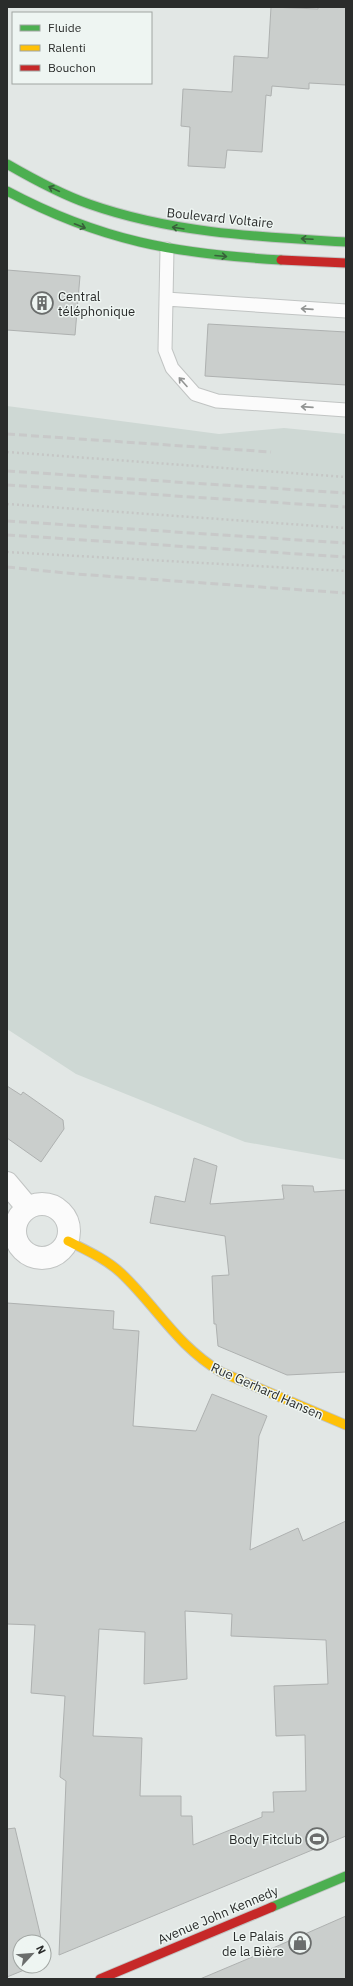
<svg xmlns="http://www.w3.org/2000/svg" width="353" height="1986" viewBox="0 0 353 1986" font-family="'IBM Plex Sans',sans-serif">
<style>
.built{fill:#ced8d4}
.building{fill:#cacecc;stroke:#aeb1b0;fill-rule:evenodd}
.lines{fill:none;stroke-linecap:round;stroke-linejoin:round}
.lane-casing{stroke:#c1c4c3;stroke-width:15}
.street-casing{stroke:#c1c4c3;stroke-width:24}
.fast-casing{stroke:#c1c4c3;stroke-width:11}
.slow-casing{stroke:#c1c4c3;stroke-width:11}
.jam-casing{stroke:#c1c4c3;stroke-width:11}
.path{stroke:#c5c6c5;stroke-width:2.5;stroke-dasharray:2 3;stroke-linecap:butt}
.lane{stroke:#fbfbfb;stroke-width:13}
.street{stroke:#fbfbfb;stroke-width:22}
.fast{stroke:#4caf50;stroke-width:9}
.slow{stroke:#ffc107;stroke-width:9}
.jam{stroke:#c62828;stroke-width:9}
.rail{stroke:#c8c9c9;stroke-width:3;stroke-dasharray:8 4;stroke-linecap:butt}
.oneway{stroke:#38603a}
.oneway2{stroke:#929493}
.labels{text-anchor:middle;dominant-baseline:central;stroke-width:3;stroke-linejoin:round;paint-order:stroke}
.street-label{font-size:13px;fill:#2a2c2b;stroke:#eef5f2}
.poi-label{font-size:13px;fill:#2a2c2b;stroke:#eef5f2;text-anchor:end}
</style>
<rect width="100%" height="100%" fill="#e2e7e5"/>
<!-- built -->
<path class="built" d="M7,406L219,434L284,428L346,434V1160L245,1142L76,1074L7,1029Z"/>
<!-- building -->
<path class="building" d="M271,7L318,9V7H346V85L309,83V89L272,86L271,96L266,95L262,152L227,150L225,168L188,166L190,127L181,126L183,89L232,92L234,56L268,58Z
M7,270L80,276L75,335L7,330Z
M208,324L346,332V385L205,376Z
M7,1086L21,1095L23,1092L63,1120L64,1129L41,1162L7,1138Z
M194,1158L217,1166L210,1204L284,1199L282,1185L313,1186L314,1192L346,1190V1372L287,1375L218,1346L216,1324H214L212,1276L229,1275L225,1236L150,1223L155,1196L185,1202Z
M7,1303L114,1311L113,1329L139,1331L133,1426L196,1431L212,1394L267,1416L259,1436L250,1550L298,1528L303,1541L346,1521V1836L59,1955L66,1781L60,1777L65,1696L31,1693L35,1625L7,1624ZM185,1611L232,1614L231,1636L326,1640L328,1684L274,1686L276,1736L305,1735L306,1791L273,1792L274,1812H262V1817L193,1845L192,1816H181V1796H140L142,1738L93,1736L99,1629L145,1632L144,1684L187,1679Z
M15,1828L42,1942H20V1966H34L7,1977V1829Z
M346,1916V1979H200L257,1955Z"/>
<g class="lines">
<!-- lane casing -->
<g class="lane-casing">
<path id="lane" d="M167,249L165,350L172,368L195,394L217,401L346,410
M166,299L346,311"/>
</g>
<!-- street casing -->
<g class="street-casing">
<path id="street" d="M7,1183L28,1208
M15 1231a27 27 0 1 1 54 0a27 27 0 1 1-54 0Z"/>
</g>
<!-- fast casing -->
<g class="fast-casing">
<path id="fast" d="M7,164C33,179 60,194 89,204C171,233 259,237 346,242
M7,191C101,241 176,254 281,260
M272,1907L346,1876"/>
</g>
<!-- slow casing -->
<g class="slow-casing">
<path id="slow" d="M68,1241C86,1250 106,1259 121,1273C157,1307 176,1345 221,1372L346,1425"/>
</g>
<!-- jam casing -->
<g class="jam-casing">
<path id="jam" d="M281,260L346,263
M100,1979L272,1907"/>
</g>
<!-- path -->
<path class="path" d="M7,452L346,477
M7,504L346,528
M7,552L346,571"/>
<!-- lane -->
<use href="#lane" class="lane"/>
<!-- street -->
<use href="#street" class="street"/>
<!-- fast -->
<use href="#fast" class="fast"/>
<!-- slow -->
<use href="#slow" class="slow"/>
<!-- jam -->
<use href="#jam" class="jam"/>
<!-- rail -->
<path class="rail" d="M7,434L271,452
M7,471L346,493
M7,485L346,507
M7,521L346,543
M7,535L346,557
M7,567L76,574L346,593"/>
</g>
<!-- one-way arrows -->
<defs><path id="oneway-shaft" d="M-6 0H5M1.5-3L5.5 0L1.5 3" fill="none" stroke-width="1.6" stroke-linecap="round" stroke-linejoin="round"/></defs>
<g class="oneway">
<use href="#oneway-shaft" transform="translate(54 189) rotate(-155)"/>
<use href="#oneway-shaft" transform="translate(80 226) rotate(21)"/>
<use href="#oneway-shaft" transform="translate(178 228) rotate(-171)"/>
<use href="#oneway-shaft" transform="translate(307 239) rotate(-177)"/>
<use href="#oneway-shaft" transform="translate(221 256) rotate(5)"/>
</g>
<g class="oneway2">
<use href="#oneway-shaft" transform="translate(307 309) rotate(-176)"/>
<use href="#oneway-shaft" transform="translate(183 382) rotate(-132)"/>
<use href="#oneway-shaft" transform="translate(307 407) rotate(-176)"/>
</g>
<!-- icons -->
<defs>
<g id="building-ring" transform="scale(1.15)"><circle r="9.5" fill="#eef5f2" stroke="#6a6d6c" stroke-width="1.5"/><path d="M-4-6H4V6H1V3H-1V6H-4ZM-2.5-4.3h1.7v1.8h-1.7ZM.8-4.3h1.7v1.8H.8ZM-2.5-1h1.7V.8h-1.7ZM.8-1h1.7V.8H.8Z" fill="#6a6d6c"/></g>
<g id="stadium-ring" transform="scale(1.15)"><circle r="9.5" fill="#eef5f2" stroke="#6a6d6c" stroke-width="1.5"/><path d="M0-5a6.5 5 0 1 0 0 10a6.5 5 0 1 0 0-10ZM-3.5-1.8h7v3.6h-7Z" fill="#6a6d6c"/></g>
<g id="shop-ring" transform="scale(1.15)"><circle r="9.5" fill="#eef5f2" stroke="#6a6d6c" stroke-width="1.5"/><path d="M-5-2.5h2.3a2.7 3.5 0 0 1 5.4 0H5L5.5 6h-11ZM-1.5-2.5h3a1.5 2.3 0 0 0-3 0Z" fill="#6a6d6c"/></g>
</defs>
<g fill-rule="evenodd">
<use href="#building-ring" x="42" y="303"/>
<use href="#stadium-ring" x="317" y="1839"/>
<use href="#shop-ring" x="300" y="1943"/>
</g>
<g class="labels">
<!-- street labels -->
<g class="street-label">
<text transform="translate(220 218) rotate(6)">Boulevard Voltaire</text>
<text transform="translate(267 1391) rotate(24)">Rue Gerhard Hansen</text>
<text transform="translate(218 1915) rotate(-23)">Avenue John Kennedy</text>
</g>
<!-- poi labels -->
<g class="poi-label">
<text x="58" y="296" text-anchor="start">Central<tspan x="58" dy="15">téléphonique</tspan></text>
<text x="302" y="1839">Body Fitclub</text>
<text x="284" y="1936">Le Palais<tspan x="284" dy="15">de la Bière</tspan></text>
</g>
</g>
<!-- border -->
<rect width="353" height="1986" fill="none" stroke="#2a2c2b" stroke-width="16"/>
<!-- legend -->
<rect x="12" y="12" width="140" height="72" fill="#eef5f2" stroke="#a0a5a2"/>
<rect x="20" y="25" width="20" height="6" fill="#4caf50" stroke="#a0a5a2"/>
<text x="48" y="32" font-size="12" fill="#2a2c2b">Fluide</text>
<rect x="20" y="45" width="20" height="6" fill="#ffc107" stroke="#a0a5a2"/>
<text x="48" y="52" font-size="12" fill="#2a2c2b">Ralenti</text>
<rect x="20" y="65" width="20" height="6" fill="#c62828" stroke="#a0a5a2"/>
<text x="48" y="72" font-size="12" fill="#2a2c2b">Bouchon</text>
<!-- north arrow -->
<g transform="translate(32 1954) rotate(64)"><circle r="19" fill="#eef5f2" stroke="#a0a5a2"/>
<path d="M0-3L7 15L0 10L-7 15Z" fill="#6a6d6c"/>
<text y="-6" font-size="11" font-weight="bold" text-anchor="middle" fill="#2a2c2b">N</text>
</g>
</svg>
